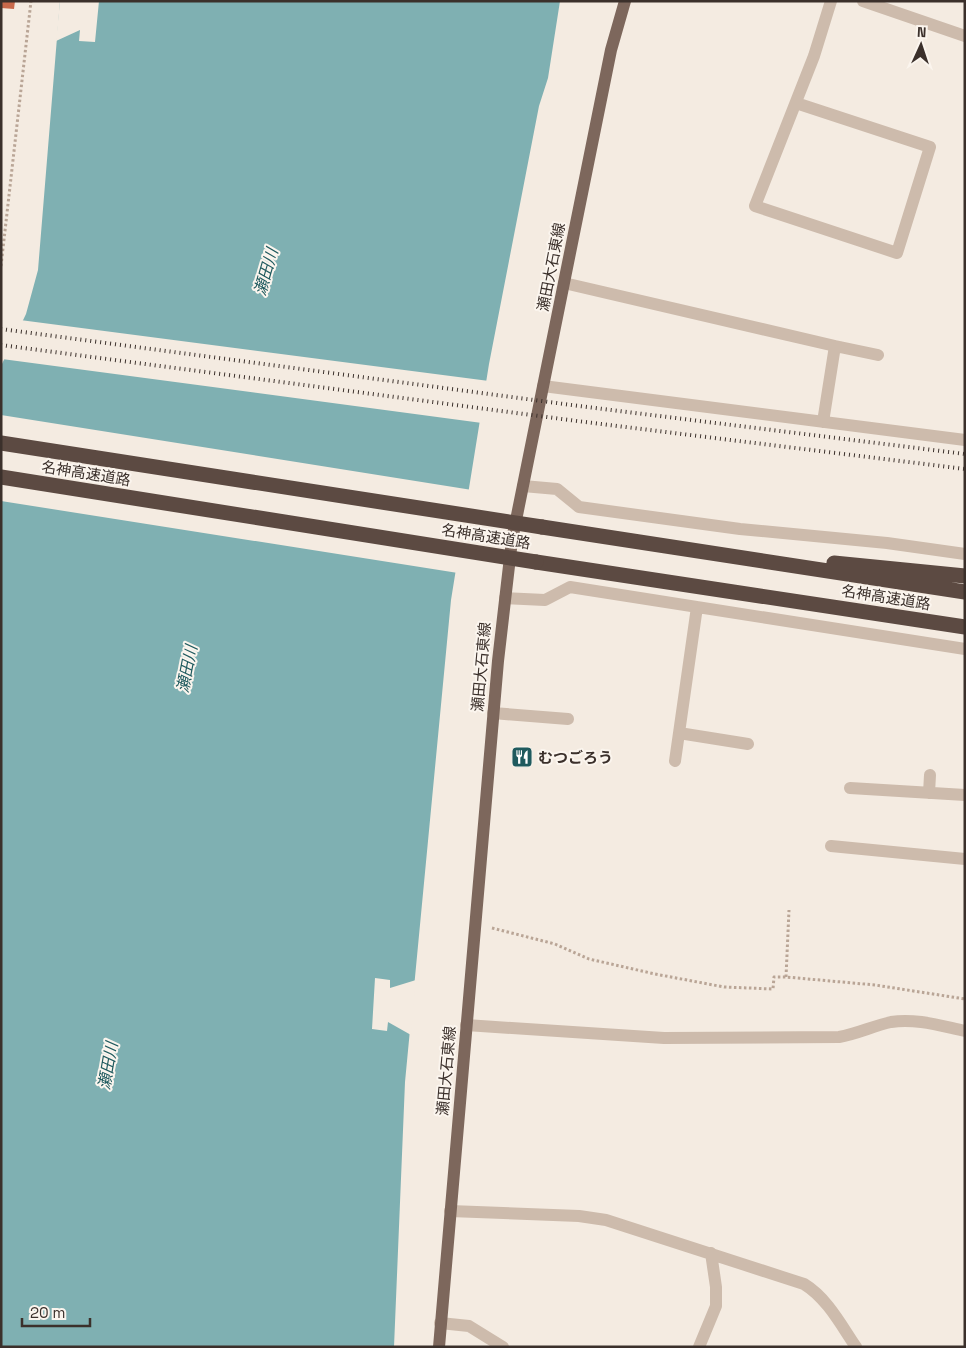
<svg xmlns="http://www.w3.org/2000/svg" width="966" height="1348" viewBox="0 0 966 1348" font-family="'Space Grotesk','Noto Sans JP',sans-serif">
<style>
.water{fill:#7fb0b2}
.pier{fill:#f4ebe1}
.building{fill:#c8694b}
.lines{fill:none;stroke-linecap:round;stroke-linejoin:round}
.path{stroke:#b9a596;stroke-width:3;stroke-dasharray:2.5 2.5;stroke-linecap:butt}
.minor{stroke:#cdbbac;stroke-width:12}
.major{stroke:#7d675c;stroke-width:12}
.highway{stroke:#5c4a42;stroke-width:15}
.rail{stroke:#3b302b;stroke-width:4;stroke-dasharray:1 4;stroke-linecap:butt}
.highway-bridge{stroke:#5c4a42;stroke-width:15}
.labels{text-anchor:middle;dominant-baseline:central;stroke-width:4;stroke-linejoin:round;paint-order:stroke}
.street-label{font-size:15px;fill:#3b302b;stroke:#fbf5ee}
.poi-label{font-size:15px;font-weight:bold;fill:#3b302b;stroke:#fbf5ee;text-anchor:start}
.water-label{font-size:16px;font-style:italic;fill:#1f5a5e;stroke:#fbf5ee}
</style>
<rect width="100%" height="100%" fill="#f4ebe1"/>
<!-- water -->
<path class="water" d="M60,1H560L548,78L539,106L489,364L451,600L405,1082L394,1347H1V366L26,314L38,270Z"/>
<!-- pier -->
<path class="pier" d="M60,1H99L95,42L79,41L80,30L56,41Z
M20,320L489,381L482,423L2,359Z
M1,415L472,490L458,573L1,501Z
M375,978L390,980V988L416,980L411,1035L388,1022L387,1031L372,1029Z"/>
<!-- building -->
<path class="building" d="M1,1H15L14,9L1,8Z"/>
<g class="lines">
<!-- path -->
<path class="path" d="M1,266L31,1
M492,928L555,944L589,959L655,974L724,987L773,989L774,977H786L875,985L965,999
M786,977L789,910"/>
<!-- minor -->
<path class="minor" d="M863,1L965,36
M796,103L930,147L897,253L755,206L814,56L831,1
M564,283L835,346L823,422
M835,346L878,355
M543,386L965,440
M523,486L557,489L579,507L740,529L887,543L965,554
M505,598L545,600L570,587L965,649
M493,713L568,719
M679,733L748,744
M675,761L697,607
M850,788L965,795
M929,793L930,775
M831,846L965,859
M466,1025L664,1038L839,1037C857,1034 873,1026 891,1022C916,1018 941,1026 965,1031
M450,1211L579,1216L606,1220L804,1284C827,1298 841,1325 856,1347
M440,1323L469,1326L503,1347
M699,1347L716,1306V1287L711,1253"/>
<!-- major -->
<path class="major" d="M439,1347L498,661L512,540L611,50L625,1"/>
<!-- highway -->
<path class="highway" d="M542,527L965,592
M536,562L965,627
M834,563L965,576"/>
<!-- rail -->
<path class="rail" d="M1,329L579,406L965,454
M1,345L577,421L965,469"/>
<!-- highway-bridge -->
<path class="highway-bridge" d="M1,443L542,527
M1,477L536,562"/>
</g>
<!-- icons -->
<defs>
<g id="restaurant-square" transform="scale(1.125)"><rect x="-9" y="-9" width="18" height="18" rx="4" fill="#1f5a5e" stroke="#fbf5ee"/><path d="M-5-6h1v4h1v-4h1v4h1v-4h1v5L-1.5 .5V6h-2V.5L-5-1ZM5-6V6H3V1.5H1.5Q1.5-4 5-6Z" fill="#fff"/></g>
</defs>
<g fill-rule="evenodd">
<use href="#restaurant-square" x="522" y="757"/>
</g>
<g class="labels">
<!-- street labels -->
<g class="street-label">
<text transform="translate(551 267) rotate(-79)">瀬田大石東線</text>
<text transform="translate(86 473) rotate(9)">名神高速道路</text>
<text transform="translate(486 536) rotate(9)">名神高速道路</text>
<text transform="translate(886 597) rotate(9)">名神高速道路</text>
<text transform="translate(481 667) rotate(-85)">瀬田大石東線</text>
<text transform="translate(446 1071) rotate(-85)">瀬田大石東線</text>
</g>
<!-- poi labels -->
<g class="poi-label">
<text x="538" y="757">むつごろう</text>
</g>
<!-- water labels -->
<g class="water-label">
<text transform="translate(266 272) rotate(-74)">瀬田川</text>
<text transform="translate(187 669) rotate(-79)">瀬田川</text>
<text transform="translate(108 1066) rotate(-80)">瀬田川</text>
</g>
</g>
<!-- border -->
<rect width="966" height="1348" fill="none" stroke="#3b302b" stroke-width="5"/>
<!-- north arrow -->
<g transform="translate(921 45) rotate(3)" stroke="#fbf5ee" stroke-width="4" paint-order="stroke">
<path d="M0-4L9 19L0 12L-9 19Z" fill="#3b302b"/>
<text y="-8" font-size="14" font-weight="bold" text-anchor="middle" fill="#3b302b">N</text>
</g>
<!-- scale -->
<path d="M22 1318v8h68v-8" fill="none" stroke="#3b302b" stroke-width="2.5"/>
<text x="30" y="1318" font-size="15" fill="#3b302b" stroke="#fbf5ee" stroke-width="4" paint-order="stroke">20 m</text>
</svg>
